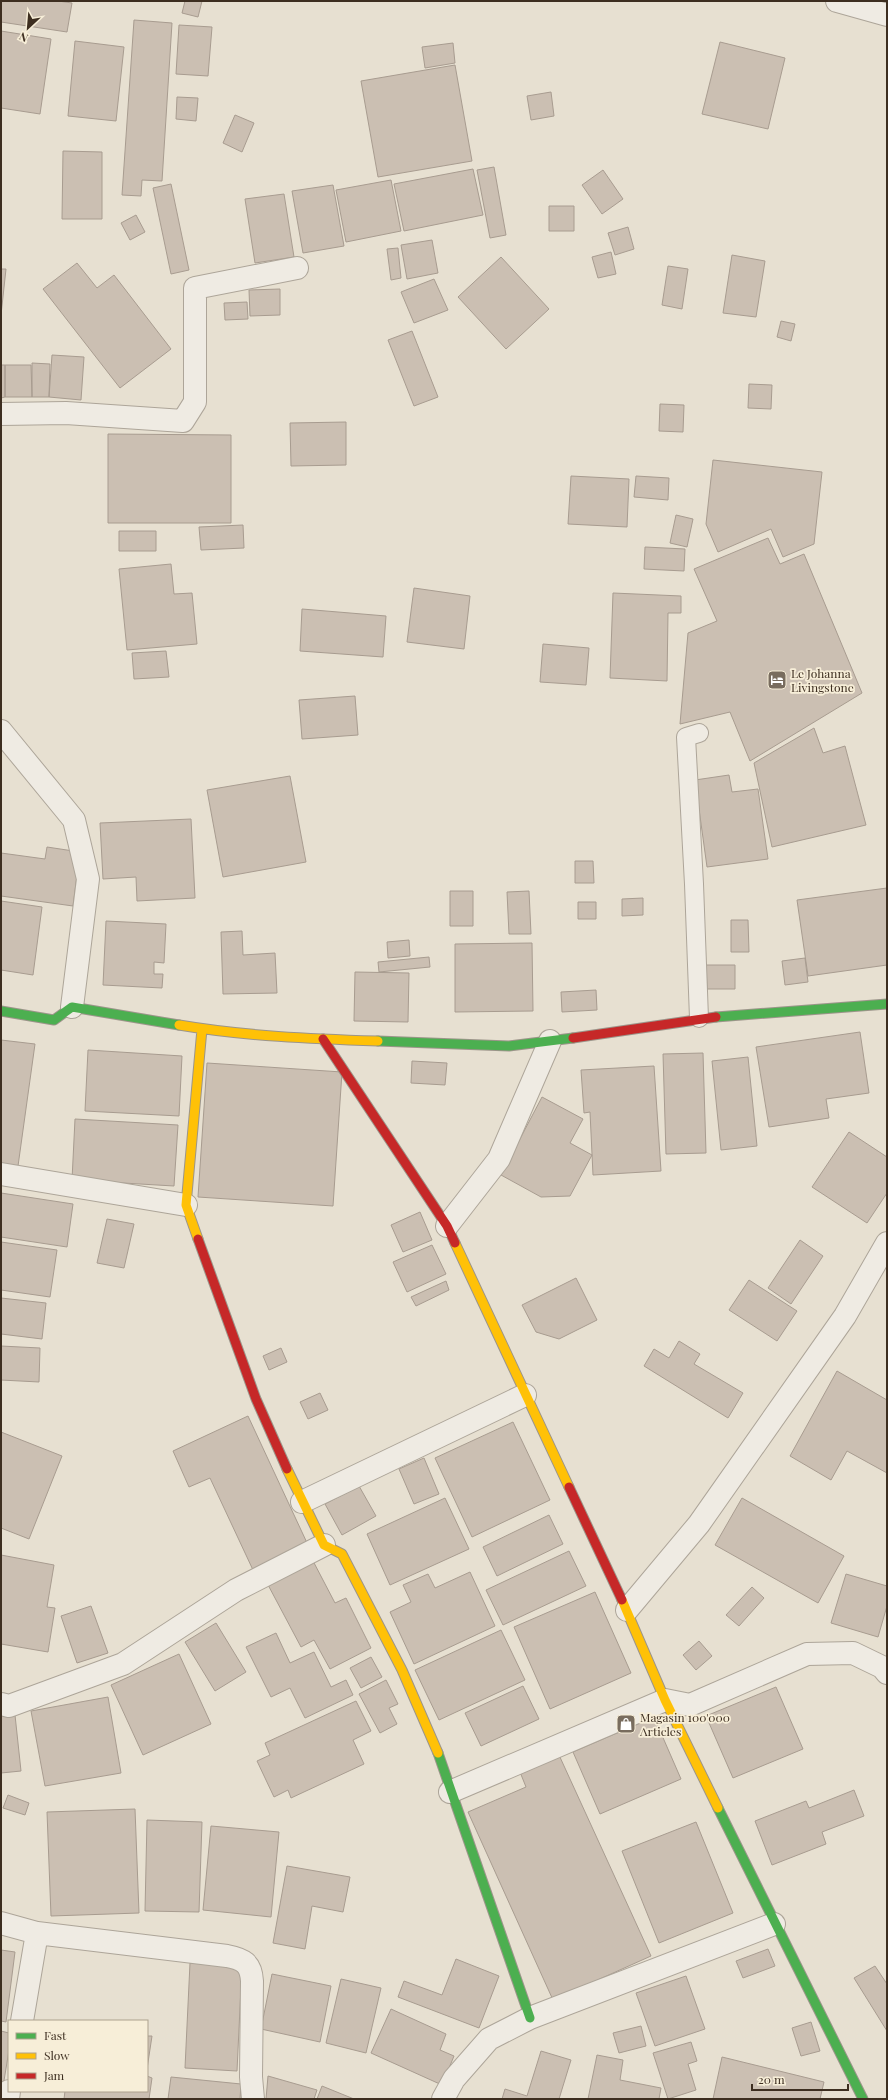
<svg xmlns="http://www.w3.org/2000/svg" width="888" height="2100" viewBox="0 0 888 2100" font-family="'Playfair Display',serif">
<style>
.building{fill:#cbbfb2;stroke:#a89c90}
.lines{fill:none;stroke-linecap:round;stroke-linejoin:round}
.lane-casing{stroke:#ada599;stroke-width:20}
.street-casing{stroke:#ada599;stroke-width:24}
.fast-casing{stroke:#9c958a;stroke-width:11}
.slow-casing{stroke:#9c958a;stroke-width:11}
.jam-casing{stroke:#9c958a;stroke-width:11}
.lane{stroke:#efebe3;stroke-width:18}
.street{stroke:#efebe3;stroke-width:22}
.fast{stroke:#4caf50;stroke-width:9}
.slow{stroke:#ffc107;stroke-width:9}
.jam{stroke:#c62828;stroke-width:9}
.labels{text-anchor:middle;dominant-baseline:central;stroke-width:3.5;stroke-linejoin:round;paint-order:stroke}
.poi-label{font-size:12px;fill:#3d2e20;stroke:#f7eed8;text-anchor:start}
</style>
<rect width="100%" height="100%" fill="#e7e0d1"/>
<!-- building -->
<path class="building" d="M1,1H58L72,3L67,32L1,22Z
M185,1H202L198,17L182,13Z
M134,20L172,23L162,181L142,180L141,196L122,195Z
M179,25L212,27L208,76L176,74Z
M1,31L51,39L40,114L1,108Z
M75,41L124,47L116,121L68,116Z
M720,42L785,58L768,129L702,114Z
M453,43L455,63L425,68L422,47Z
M455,65L472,161L378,177L361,81Z
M551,92L554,116L531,120L527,96Z
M177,97L198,98L196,121L176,119Z
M235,115L254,123L242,152L223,143Z
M63,151L102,152V219H62Z
M494,167L506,235L490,238L477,170Z
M473,169L483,215L404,231L394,184Z
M603,170L623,199L602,214L582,185Z
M391,180L401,231L346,242L336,190Z
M171,184L189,270L171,274L153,188Z
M333,185L344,246L303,253L292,191Z
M284,194L294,257L255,263L245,199Z
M549,206H574V231H549Z
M136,215L145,232L130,240L121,223Z
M628,227L634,249L615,255L608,233Z
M432,240L438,273L407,279L401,245Z
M398,248L401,278L391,280L387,249Z
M611,252L616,274L598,278L592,257Z
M732,255L765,261L756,317L723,313Z
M501,257L549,309L506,349L458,297Z
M77,263L97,288L114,275L171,349L120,388L43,289Z
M668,266L688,269L682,309L662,305Z
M1,269H6L1,315Z
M434,279L448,310L414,323L401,292Z
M280,289V315L250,316L249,290Z
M247,302L248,319L225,320L224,303Z
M781,321L795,324L791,341L777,337Z
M412,331L438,397L414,406L388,340Z
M52,355L84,357L81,400L49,397Z
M32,363L50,364L49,397H32Z
M1,365H5V397L1,398Z
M5,365H31L32,397H5Z
M749,384L772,385L771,409L748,408Z
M660,404L684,405L683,432L659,431Z
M346,422V465L291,466L290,423Z
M108,434L231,435V523H108Z
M713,460L822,472L814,544L783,557L771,529L718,552L706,524Z
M571,476L629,479L627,527L568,524Z
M636,476L669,478L668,500L634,497Z
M676,515L693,519L687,547L670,543Z
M243,525L244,548L201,550L199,527Z
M119,531H156V551H119Z
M768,538L780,564L804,554L862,693L750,761L730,712L680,724L688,633L717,621L694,569Z
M645,547L685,549L684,571L644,569Z
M171,564L174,594L192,593L197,644L127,650L119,569Z
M414,588L470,596L464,649L407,642Z
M613,593L681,596V613H668L667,681L610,678Z
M302,609L386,616L383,657L300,651Z
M543,644L589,648L586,685L540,682Z
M166,651L169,677L134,679L132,653Z
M355,696L358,735L302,739L299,700Z
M814,728L823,753L845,746L866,825L772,847L754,763Z
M729,775L732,792L758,789L768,859L707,867L695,780Z
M290,776L306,862L223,877L207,790Z
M191,819L195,898L137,901L136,877L103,879L100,823Z
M47,847L80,852L73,906L1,896V853L45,859Z
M575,861H593L594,883H575Z
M887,888V965L808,976L797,900Z
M450,891H473V926H450Z
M529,891L531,934H509L507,892Z
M643,898V915L622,916V899Z
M1,901L42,907L33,975L1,970Z
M578,902H596V919H578Z
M731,920H748L749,952H731Z
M106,921L166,924L164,963L154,962V974H163L162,988L103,985Z
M242,931L243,955L275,953L277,993L223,994L221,932Z
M409,940L410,956L388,958L387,942Z
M532,943L533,1011L455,1012V944Z
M429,957L430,967L379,972L378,962Z
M805,958L808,982L785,985L782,961Z
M706,965H735V989H707Z
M355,972L409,973L408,1022L354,1021Z
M596,990L597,1010L562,1012L561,992Z
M860,1032L869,1093L826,1099L829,1118L769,1127L756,1047Z
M1,1040L35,1044L18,1166L1,1163Z
M88,1050L182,1056L179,1116L85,1111Z
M703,1053L706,1153L666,1154L663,1054Z
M748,1057L757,1146L721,1150L712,1061Z
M412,1061L447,1063L445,1085L411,1083Z
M207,1063L342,1072L333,1206L198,1197Z
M654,1066L661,1171L593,1175L590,1112L584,1113L581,1070Z
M542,1097L583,1119L570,1143L592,1155L570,1196L541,1197L501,1175Z
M75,1119L178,1125L174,1186L72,1180Z
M849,1132L887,1157V1193L867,1223L812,1187Z
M1,1193L73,1204L67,1247L1,1237Z
M420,1212L432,1240L403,1252L391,1225Z
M107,1219L134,1224L124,1268L97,1263Z
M800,1240L823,1256L791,1304L768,1288Z
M1,1242L57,1250L50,1297L1,1290Z
M432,1245L446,1274L407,1292L393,1262Z
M576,1278L597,1320L559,1339L536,1332L522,1305Z
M749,1280L797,1311L777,1341L729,1310Z
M446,1281L449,1290L416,1306L411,1297Z
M1,1298L46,1303L42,1339L1,1334Z
M679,1341L700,1354L694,1364L743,1393L728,1418L644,1366L654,1349L669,1358Z
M1,1346L40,1348L39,1382L1,1380Z
M281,1348L287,1362L269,1370L263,1356Z
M837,1371L887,1400V1473L847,1451L831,1480L790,1456Z
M320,1393L328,1410L308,1419L300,1402Z
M248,1416L308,1545L253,1570L210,1478L189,1487L173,1451Z
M513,1422L550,1500L472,1537L435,1458Z
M1,1432L62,1456L29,1539L1,1528Z
M424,1458L439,1494L414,1504L399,1469Z
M359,1486L376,1516L342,1535L325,1504Z
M445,1498L469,1549L390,1585L367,1534Z
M742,1498L844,1556L818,1603L715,1545Z
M549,1515L563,1544L497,1576L483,1547Z
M569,1551L586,1586L503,1625L486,1590Z
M1,1555L54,1565L47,1607L55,1608L48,1652L1,1644Z
M312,1559L335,1603L346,1598L371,1648L330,1669L314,1640L301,1647L267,1583Z
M470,1572L495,1626L414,1664L390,1612L411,1602L403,1585L428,1574L435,1588Z
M846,1574L887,1586V1606L878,1637L831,1623Z
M752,1587L764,1598L739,1626L726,1615Z
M595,1592L631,1673L550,1709L514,1627Z
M91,1606L108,1653L77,1663L61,1616Z
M216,1623L246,1672L215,1691L185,1642Z
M501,1630L525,1680L439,1720L415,1670Z
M276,1633L290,1663L314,1652L331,1687L346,1680L353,1695L305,1718L290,1688L271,1697L246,1647Z
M699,1641L712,1656L696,1670L683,1655Z
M179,1654L211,1724L143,1755L111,1685Z
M371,1657L382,1677L361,1688L350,1668Z
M386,1680L398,1704L389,1708L397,1724L380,1733L359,1694Z
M523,1686L539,1719L481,1746L465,1713Z
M776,1687L803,1749L733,1778L706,1716Z
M108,1697L121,1773L45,1786L31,1711Z
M356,1701L371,1731L353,1740L364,1764L291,1798L288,1790L274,1797L257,1761L270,1755L265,1743Z
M15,1715L21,1771L1,1773V1716Z
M654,1717L681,1779L600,1814L573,1752Z
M559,1755L651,1956L553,2000L468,1812L526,1787L520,1772Z
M854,1790L864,1816L822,1832L826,1844L772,1865L755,1821L806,1801L809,1808Z
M8,1795L29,1803L25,1815L3,1808Z
M135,1809L139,1913L51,1916L47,1812Z
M147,1820L202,1822L199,1912L145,1911Z
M696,1822L733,1913L659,1943L622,1851Z
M211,1826L279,1832L271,1917L203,1910Z
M287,1866L350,1877L343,1912L312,1906L305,1949L273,1943Z
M768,1949L775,1966L743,1978L736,1961Z
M1,1950L15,1952L6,2022L1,2021Z
M456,1959L499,1976L479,2028L398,1997L404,1981L442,1995Z
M190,1963L242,1966L237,2071L185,2068Z
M875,1966L887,1984V2031L854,1978Z
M272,1974L331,1986L320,2042L261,2029Z
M686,1976L705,2029L655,2046L636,1993Z
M341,1979L381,1988L366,2053L326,2043Z
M391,2009L446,2034L440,2050L454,2056L442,2085L371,2053Z
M811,2022L820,2051L801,2056L792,2028Z
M641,2026L646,2046L619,2053L613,2033Z
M1,2031L9,2033V2050L1,2099Z
M147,2036H152L147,2069Z
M691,2042L697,2061L688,2064L696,2090L668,2099L653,2053Z
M541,2051L571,2060L559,2099H502L505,2089L527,2096Z
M597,2055L623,2060L620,2080L661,2088L659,2099H588Z
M722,2057L824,2082L820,2099H713Z
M147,2076L152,2078L149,2099H64L65,2091H147Z
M268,2076L317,2090L314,2099H266Z
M171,2077L241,2084L240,2099H168Z
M322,2086L354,2099H317Z"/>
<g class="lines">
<!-- lane casing -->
<g class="lane-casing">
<path id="lane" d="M699,733L686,737L694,884L699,1018"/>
</g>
<!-- street casing -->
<g class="street-casing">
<path id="street" d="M837,1L887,15
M1,414L66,413L183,421L195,402V288L297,268
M1,731L74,820L88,879L72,1007
M1,1174L186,1205
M447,1226L499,1159L550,1041
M302,1502L525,1395
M627,1610L699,1524L845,1316L887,1243
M1,1704L9,1706L123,1664L236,1590L324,1545
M450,1792L665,1700L690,1705L807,1654L853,1653L882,1667L887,1673
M1,1923L37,1933L22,2021
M37,1933L227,1956C243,1959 251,1963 252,1981L251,2077L253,2099
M8,2099L9,2091
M443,2099L454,2079L489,2039L530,2018L774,1924"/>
</g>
<!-- fast casing -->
<g class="fast-casing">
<path id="fast" d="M1,1011L54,1020L72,1007L179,1025
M716,1017L887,1004
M378,1041L509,1046L573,1038
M438,1753L530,2018
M718,1808L863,2099"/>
</g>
<!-- slow casing -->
<g class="slow-casing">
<path id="slow" d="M179,1025C244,1036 312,1039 378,1041
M198,1239L186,1205L202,1029
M455,1243L569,1487
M287,1469L324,1545L342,1554L402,1670L438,1753
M622,1600L665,1700L718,1808"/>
</g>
<!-- jam casing -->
<g class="jam-casing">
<path id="jam" d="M573,1038L716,1017
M323,1039L447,1226L455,1243
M198,1239L256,1399L287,1469
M569,1487L622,1600"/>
</g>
<!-- lane -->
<use href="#lane" class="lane"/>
<!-- street -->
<use href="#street" class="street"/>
<!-- fast -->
<use href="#fast" class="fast"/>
<!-- slow -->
<use href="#slow" class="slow"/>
<!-- jam -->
<use href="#jam" class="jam"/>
</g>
<!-- icons -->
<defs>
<g id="hotel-square" transform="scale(1)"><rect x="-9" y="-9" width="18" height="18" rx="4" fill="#786c5e" stroke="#f7eed8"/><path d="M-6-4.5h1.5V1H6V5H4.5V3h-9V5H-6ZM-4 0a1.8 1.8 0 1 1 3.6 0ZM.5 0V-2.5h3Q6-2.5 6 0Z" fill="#fff"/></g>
<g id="shop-square" transform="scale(1)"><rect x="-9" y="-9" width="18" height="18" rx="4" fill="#786c5e" stroke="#f7eed8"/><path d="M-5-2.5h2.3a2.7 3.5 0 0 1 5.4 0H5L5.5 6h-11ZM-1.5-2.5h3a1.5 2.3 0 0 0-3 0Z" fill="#fff"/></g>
</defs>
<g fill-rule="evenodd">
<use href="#hotel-square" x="777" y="680"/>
<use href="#shop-square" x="626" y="1724"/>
</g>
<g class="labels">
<!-- poi labels -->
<g class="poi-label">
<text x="791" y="673">Le Johanna<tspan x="791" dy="14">Livingstone</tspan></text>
<text x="640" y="1717">Magasin 100'000<tspan x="640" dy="14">Articles</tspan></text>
</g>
</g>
<!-- border -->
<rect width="888" height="2100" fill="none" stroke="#3d2e20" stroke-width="4"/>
<!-- legend -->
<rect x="8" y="2020" width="140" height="72" fill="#f7eed8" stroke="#ada18e"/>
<rect x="16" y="2033" width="20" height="6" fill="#4caf50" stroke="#ada18e"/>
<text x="44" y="2040" font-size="12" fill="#3d2e20">Fast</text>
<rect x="16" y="2053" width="20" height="6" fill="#ffc107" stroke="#ada18e"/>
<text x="44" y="2060" font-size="12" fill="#3d2e20">Slow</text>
<rect x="16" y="2073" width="20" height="6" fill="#c62828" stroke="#ada18e"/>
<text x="44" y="2080" font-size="12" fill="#3d2e20">Jam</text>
<!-- north arrow -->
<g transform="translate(28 28) rotate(206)" stroke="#f7eed8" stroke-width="3" paint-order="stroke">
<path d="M0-3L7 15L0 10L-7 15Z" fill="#3d2e20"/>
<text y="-6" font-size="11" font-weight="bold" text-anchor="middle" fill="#3d2e20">N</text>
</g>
<!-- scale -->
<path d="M752 2084v6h96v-6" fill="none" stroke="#3d2e20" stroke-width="2"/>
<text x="758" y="2084" font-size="12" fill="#3d2e20" stroke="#f7eed8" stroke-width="3" paint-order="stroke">20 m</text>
</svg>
